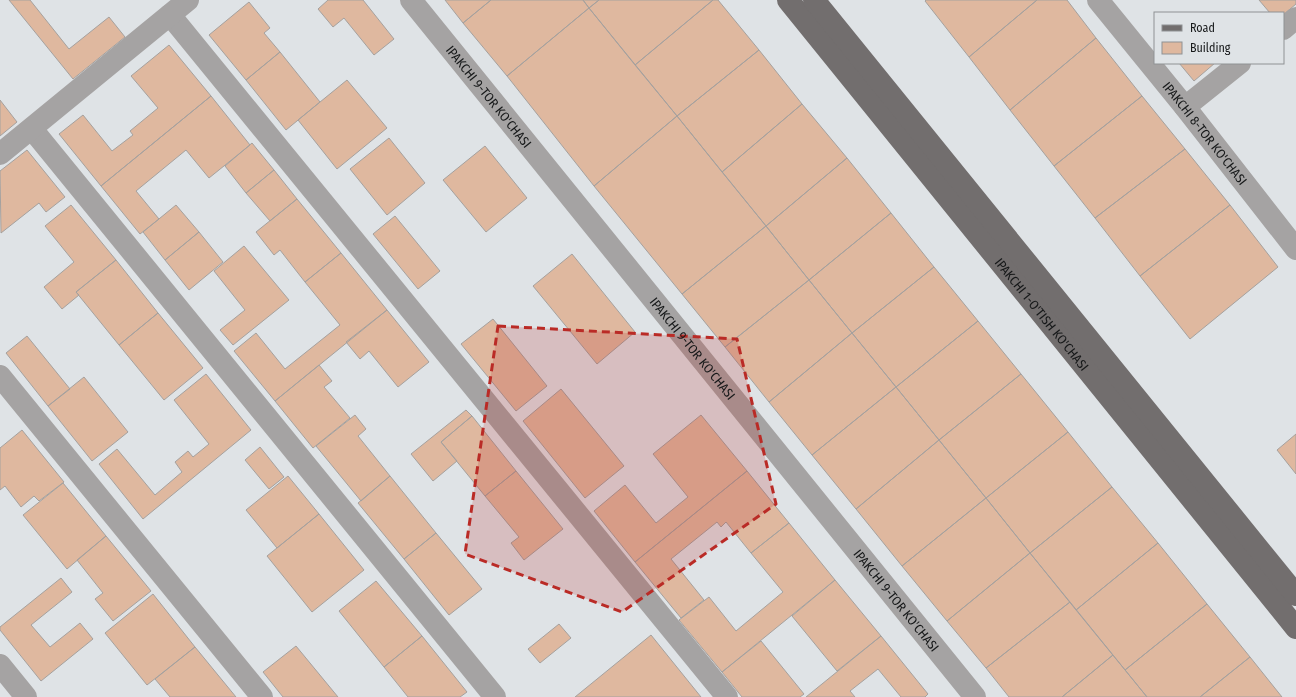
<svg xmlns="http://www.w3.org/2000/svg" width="1296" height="697" viewBox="0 0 1296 697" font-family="'Fira Sans Condensed',sans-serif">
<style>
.building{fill:#dfb89f;stroke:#a5a19e}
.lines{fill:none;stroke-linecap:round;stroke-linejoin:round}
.minor{stroke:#a5a3a3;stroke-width:22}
.major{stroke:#726e6e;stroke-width:22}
.marked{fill:#ba2b26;fill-opacity:0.2;stroke:#ba2b26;stroke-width:3;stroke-dasharray:8 5;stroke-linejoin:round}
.labels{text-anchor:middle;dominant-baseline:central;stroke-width:3;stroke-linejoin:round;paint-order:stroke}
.street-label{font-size:13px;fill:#161819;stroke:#dfe3e6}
</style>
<rect width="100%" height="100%" fill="#dfe3e6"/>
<!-- building -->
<path class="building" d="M9,0H30L69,49L109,17L125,37L73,79Z
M328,0H363L394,39L374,55L344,18L333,27L318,9Z
M445,0H491L463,23Z
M491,0H583L589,8L507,76L463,23Z
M583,0H599L589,8Z
M599,0H713L635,65L589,8Z
M713,0H718L759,50L677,116L635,65Z
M926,0H1037L969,57L925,1Z
M1037,0H1067L1096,38L1010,110L969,57Z
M1259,0H1296V4L1283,15V13H1270Z
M249,2L270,28L264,33L280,52L246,80L209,35Z
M589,8L677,116L594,186L507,76Z
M1096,38L1142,96L1054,166L1010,110Z
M169,45L211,96L101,186L59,134L83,115L112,151L133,135L130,131L158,108L131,76Z
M759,50L802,104L722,172L677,116Z
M280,52L320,102L286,130L246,80Z
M1179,63H1215L1194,81Z
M347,80L387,128L337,169L298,120Z
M211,96L250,145L209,178L186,150L136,191L159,219L140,234L101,186Z
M1142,96L1185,149L1095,218L1054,166Z
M0,100L17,122L0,136Z
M802,104L847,158L766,226L722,172Z
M677,116L766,226L682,294L594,186Z
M389,138L425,183L387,215L350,169Z
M252,143L274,170L246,193L225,166Z
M485,146L527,198L486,232L443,180Z
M1185,149L1230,205L1140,276L1095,218Z
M27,150L65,197L46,212L39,203L1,233L0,171Z
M847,158L891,213L809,280L766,226Z
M274,170L297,199L270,221L246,193Z
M297,199L341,253L305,282L280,250L274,255L256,232Z
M71,205L116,260L76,292L79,295L62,309L44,287L74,262L45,226Z
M176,205L199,232L165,260L143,232Z
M1230,205L1278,267L1190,339L1140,276Z
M891,213L934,267L852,333L809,280Z
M395,216L440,271L418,289L373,234Z
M766,226L809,280L725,347L682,294Z
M199,232L223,262L189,290L165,260Z
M244,246L289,300L233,345L220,330L245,310L214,271Z
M341,253L387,310L275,401L234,351L256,333L285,369L340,325L305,282Z
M572,254L635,332L597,364L533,286Z
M116,260L158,313L119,345L76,292Z
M934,267L978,321L896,387L852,333Z
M809,280L852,333L769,402L725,347Z
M387,310L429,362L398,387L369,351L360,359L346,342Z
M158,313L203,368L164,400L119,345Z
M493,319L547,386L516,411L461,344Z
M978,321L1021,374L939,440L896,387Z
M852,333L896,387L812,455L769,402Z
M27,336L70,389L48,406L6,353Z
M319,365L332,381L324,387L350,418L313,448L275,401Z
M206,374L251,430L143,519L99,464L117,449L155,495L182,472L175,462L188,451L193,457L209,444L174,400Z
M1021,374L1068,432L986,498L939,440Z
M84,377L128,432L92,461L48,406Z
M896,387L939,440L856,509L812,455Z
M561,389L624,466L585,498L523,421Z
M466,410L472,416L441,442L457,461L433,481L411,454Z
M355,415L366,429L358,436L390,476L361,501L316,446Z
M701,415L747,471L635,562L594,511L625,485L656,523L688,497L653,454Z
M472,416L516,471L485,496L441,442Z
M22,430L64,482L39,501L34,496L21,507L5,486L0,490V448Z
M1068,432L1112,487L1030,553L986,498Z
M1296,434V474L1277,450Z
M939,440L986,498L902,566L856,509Z
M260,447L284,477L269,489L245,460Z
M516,471L563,529L524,560L511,543L519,537L485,496Z
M747,471L789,523L751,553L726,522L721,527L717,522L671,559L704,600L681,618L635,562Z
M288,476L319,514L277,548L246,510Z
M390,476L436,533L404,559L358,503Z
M63,483L106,536L67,569L23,515Z
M1112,487L1158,543L1076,610L1030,553Z
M986,498L1030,553L947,621L902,566Z
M319,514L364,570L312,612L267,556Z
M789,523L835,580L722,672L679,620L709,597L736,631L783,592L751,553Z
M436,533L482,589L449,615L404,559Z
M106,536L151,591L113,621L95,599L103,593L77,560Z
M1158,543L1207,604L1125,670L1076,610Z
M1030,553L1070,602L986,668L947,621Z
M61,578L72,592L31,625L50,647L80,623L93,639L41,681L0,630V627Z
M835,580L881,636L837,671L792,616Z
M376,581L422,636L384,667L339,611Z
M153,594L195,647L147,685L105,633Z
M1070,602L1113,655L1062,697H1009L986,668Z
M1207,604L1250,657L1200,697H1147L1125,670Z
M559,624L571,638L540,663L528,649Z
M651,635L701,697H575Z
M422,636L467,692L460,697H408L384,667Z
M881,636L928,694L925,697H901L878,669L850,691L855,697H806Z
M761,641L804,694L800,697H742L722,672Z
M296,646L338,697H283L263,672Z
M195,647L236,697H170L155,679Z
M1113,655L1147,697H1062Z
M1250,657L1282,697H1200Z"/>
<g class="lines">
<!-- minor -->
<g class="minor">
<path id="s1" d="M411,0L975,697"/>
<path id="s2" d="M1098,0L1185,107L1296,249"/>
<path d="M170,15L727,697"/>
<path d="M1283,29L1296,18"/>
<path d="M1185,107L1240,63"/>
<path d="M32,129L495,697"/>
<path d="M0,154L188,0"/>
<path d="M0,376L262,697"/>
<path d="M0,665L26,697"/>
</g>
<!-- major -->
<g class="major">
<path id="s3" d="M788,0L1296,628"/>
<path d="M814,0L1296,595"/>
</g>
</g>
<!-- marked area -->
<path class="marked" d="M498,326L737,339L776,504L622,612L465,554Z"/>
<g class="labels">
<!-- street labels -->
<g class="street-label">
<text stroke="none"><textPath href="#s1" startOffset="124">IPAKCHI 9-TOR KO'CHASI</textPath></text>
<text stroke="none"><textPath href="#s2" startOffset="171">IPAKCHI 8-TOR KO'CHASI</textPath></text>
<text stroke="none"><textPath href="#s3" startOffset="404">IPAKCHI 1-O'TISH KO'CHASI</textPath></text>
<text stroke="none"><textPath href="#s1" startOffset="448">IPAKCHI 9-TOR KO'CHASI</textPath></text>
<text stroke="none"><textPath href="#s1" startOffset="772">IPAKCHI 9-TOR KO'CHASI</textPath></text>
</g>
</g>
<!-- legend -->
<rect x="1154" y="12" width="130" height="52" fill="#dfe3e6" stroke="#8f9294"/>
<rect x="1162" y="25" width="20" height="6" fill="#726e6e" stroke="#8f9294"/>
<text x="1190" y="32" font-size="12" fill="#161819">Road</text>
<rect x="1162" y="42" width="20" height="12" fill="#dfb89f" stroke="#8f9294"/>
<text x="1190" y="52" font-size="12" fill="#161819">Building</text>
</svg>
